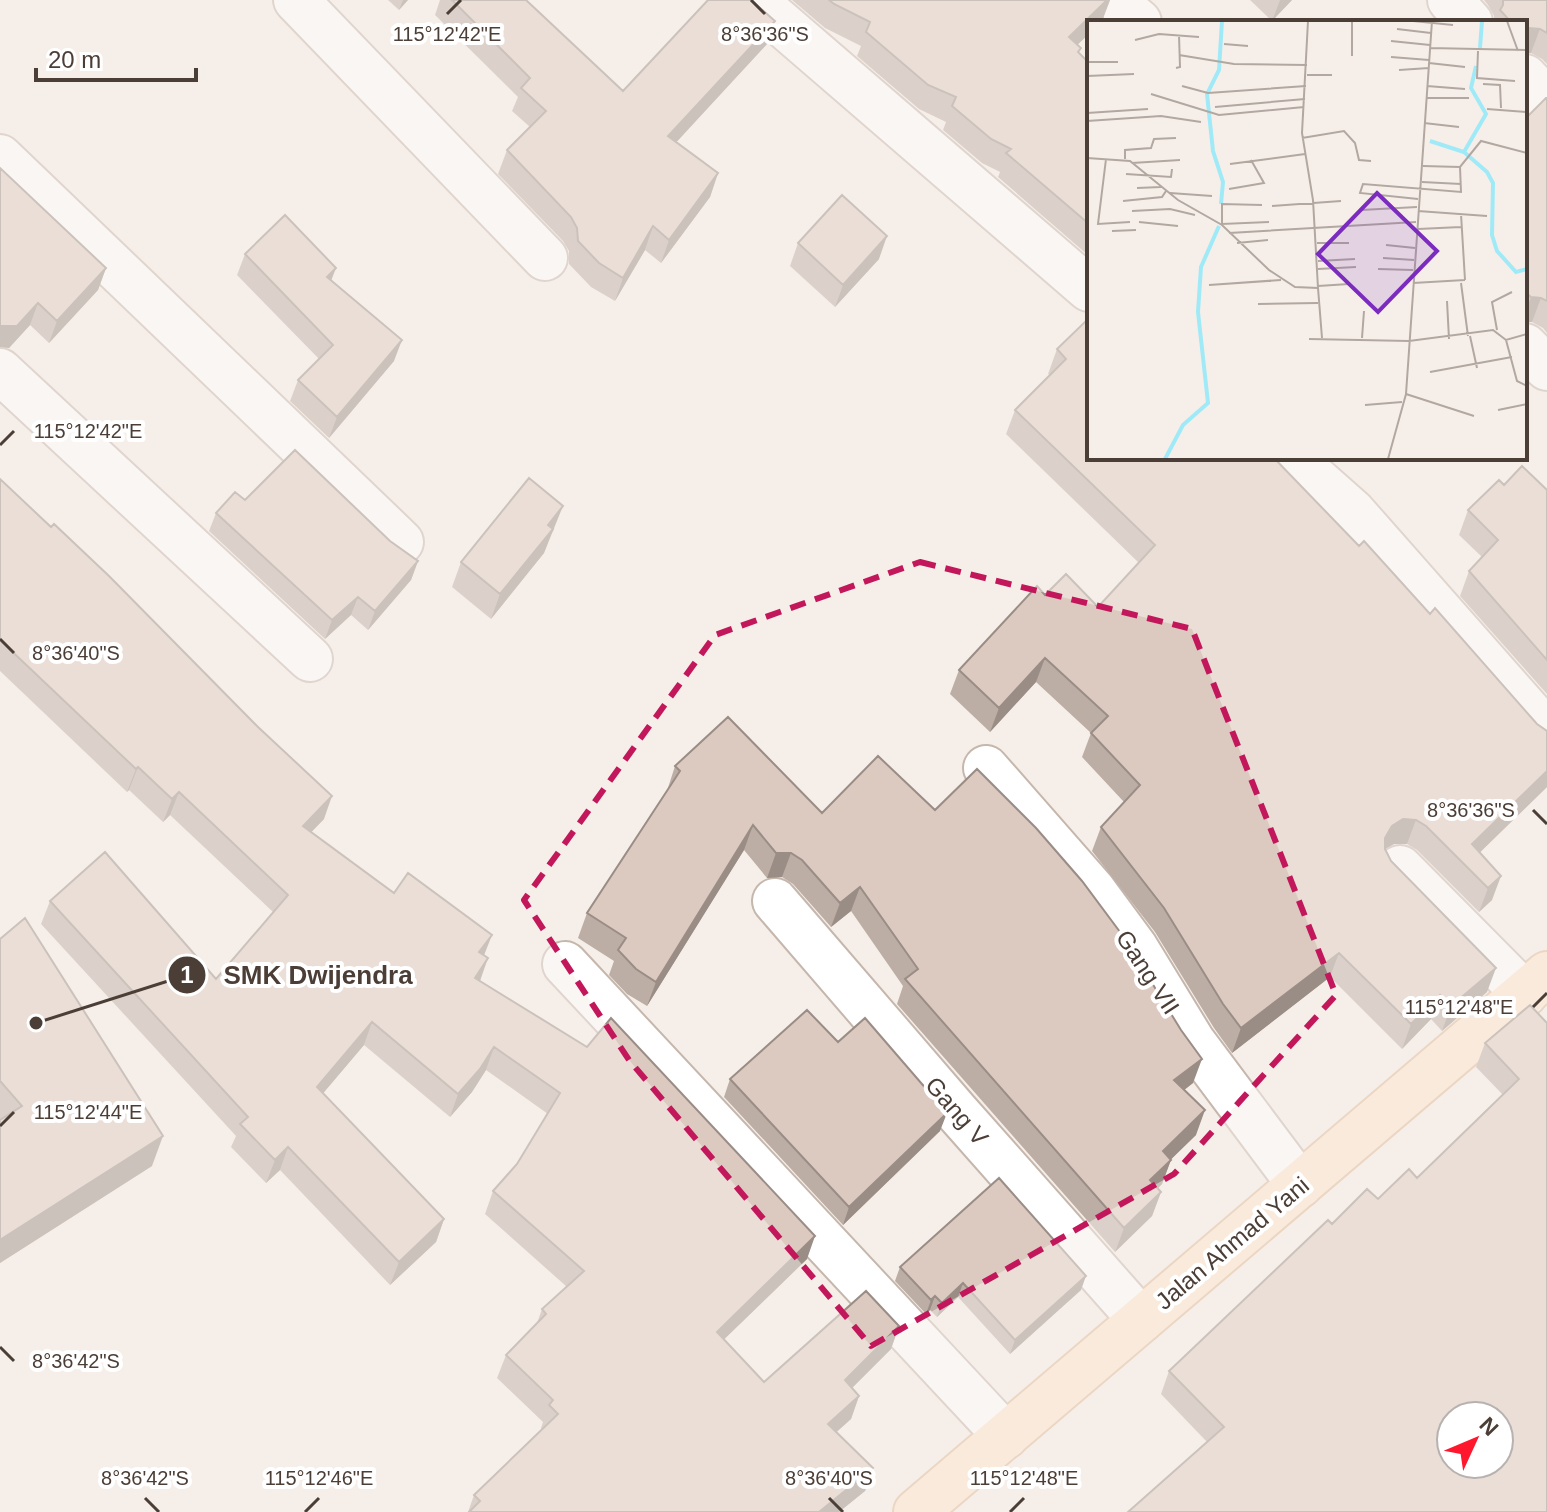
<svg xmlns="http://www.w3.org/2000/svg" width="1547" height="1512" viewBox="0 0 1547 1512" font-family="Helvetica,sans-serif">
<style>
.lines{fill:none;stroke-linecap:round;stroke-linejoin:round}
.street-casing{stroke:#c6b7ad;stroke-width:48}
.secondary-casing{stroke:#deb996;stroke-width:48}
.street{stroke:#fff;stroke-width:44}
.secondary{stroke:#ffe5ca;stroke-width:44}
.wall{fill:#bdaea5}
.shaded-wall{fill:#9a8d86}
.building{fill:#dccac0;stroke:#9a8d86;stroke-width:2;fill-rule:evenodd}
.marked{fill:none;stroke:#c2185b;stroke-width:6;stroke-dasharray:16 10;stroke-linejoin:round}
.ticks{fill:none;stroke:#4b3e36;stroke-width:3}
.labels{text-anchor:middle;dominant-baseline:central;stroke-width:8;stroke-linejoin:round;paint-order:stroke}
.street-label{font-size:24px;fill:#4b3e36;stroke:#fff}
.inset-river{fill:none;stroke:#a0eaf8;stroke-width:4}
.inset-road{fill:none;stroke:#b2a8a1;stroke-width:2}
.view{fill:#7b2cbf;fill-opacity:0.15;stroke:#7b2cbf;stroke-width:4}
.inset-edge{fill:none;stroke:#4b3e36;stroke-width:4}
.ticks-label{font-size:20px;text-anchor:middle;fill:#4b3e36;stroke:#fff;stroke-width:8;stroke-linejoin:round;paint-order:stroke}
.leader{fill:none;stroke:#4b3e36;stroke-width:3}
.callout-dot{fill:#4b3e36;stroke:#fff;stroke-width:3}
.mark-label{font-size:24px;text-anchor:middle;font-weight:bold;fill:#fff}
.callout-label{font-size:26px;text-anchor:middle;font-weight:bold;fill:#4b3e36;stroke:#fff;stroke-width:8;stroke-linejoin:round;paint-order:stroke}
</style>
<rect width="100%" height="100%" fill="#f6efe9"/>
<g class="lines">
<!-- street casing -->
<g class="street-casing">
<path id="street" d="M296,0L545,258
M754,0L1089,289
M1450,0L1470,22
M1124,9L1139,22
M1525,77L1547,100
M0,157L401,542
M1525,346L1547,368
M0,371L310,659
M1292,458L1353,512L1547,732
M986,768L1093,890L1135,947L1193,1042L1300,1185
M1400,868L1525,994
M775,901L956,1111L1141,1320
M565,964L1006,1436"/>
</g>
<!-- secondary casing -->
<g class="secondary-casing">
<path id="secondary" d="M916,1512L1547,974"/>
</g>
<!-- street -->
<use href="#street" class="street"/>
<!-- secondary -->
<use href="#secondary" class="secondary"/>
</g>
<!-- wall -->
<path class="wall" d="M388,0H408L399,10Z
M440,0H526L623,91L775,21L767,44L676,142L718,173L710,197L661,263L645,250L615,301L591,287L569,264V251L563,241L498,174L507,150L530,127L512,111L518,97L435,15Z
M792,0H1110L1102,21L1077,45L1079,54L1089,63V256L998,177L1000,172L982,163L943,130L946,122L919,109L857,56L861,46L825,28Z
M1250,0H1292L1272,21Z
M1484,0H1547V64L1542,59L1531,53H1525V22H1494V16L1488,5Z
M1547,98V333L1543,328L1532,322H1525V119Z
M0,168L106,268L98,290L49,343L30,325L9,348L0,347Z
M798,243L879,259L835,307L790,266Z
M245,254L331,281L394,361L329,438L290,401L298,380L319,359L237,275Z
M1057,349L1359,546L1430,614L1537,724L1547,731V787L1479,853L1492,900L1479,912L1417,850L1407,844H1394L1385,849L1391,861L1487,992L1442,1031L1431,1019L1402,1049L1330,977L1232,1053L1214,1028L1155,932L1092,851L1101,827L1124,802L1082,757L1091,733L1036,682L990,732L950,694L959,670L1045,595L1098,607L1139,563L1006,434L1015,410L1050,375L1048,374Z
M0,479L324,819L311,832L394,893L484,955L480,981L807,1259L724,1339L764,1382L899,1326L891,1349L852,1388L859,1396L851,1419L836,1432L873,1468L865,1491L839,1512H468L474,1495L542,1429L541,1428L543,1422L497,1378L506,1355L537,1323L542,1309L567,1287L485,1214L493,1191L517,1164L548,1114L486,1070L472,1092L450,1117L364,1045L323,1093L444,1219L436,1242L390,1285L280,1170L266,1183L231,1147L236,1136L41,924L50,901L216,979L273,912L170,815L163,822L129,790L127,792L0,671Z
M1504,485L1547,490V694L1460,596L1469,571L1482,557L1459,535L1468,510Z
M245,500L390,541L418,561L411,580L368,630L351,615L325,639L209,531L216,513Z
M554,530L551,534L544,553L491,619L452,587L461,562Z
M675,766L822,813L1193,1083L1184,1090L1196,1135L1171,1159L1162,1184L1158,1188L1161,1192L1152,1216L1115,1252L897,1004L903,986L851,911L831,927L793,884L782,877L767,878L744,850L647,1006L627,994L609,975L614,961L578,938L587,913L667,791Z
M0,939L152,1166L0,1263Z
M1547,1023V1512L1207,1442L1161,1394L1169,1371L1332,1224L1417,1178L1503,1095L1476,1067L1485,1043Z
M838,1042L940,1131L843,1225L724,1097L730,1079Z
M900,1267L1081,1290L1010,1354L958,1297L937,1317L930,1310L926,1314L895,1281Z"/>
<!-- shaded-wall -->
<path class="shaded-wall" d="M403,0H408L399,10Z
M1107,0H1110L1102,21L1101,22H1089V34L1060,61L1069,37Z
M1280,0H1292L1272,21Z
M775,21L767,44L660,160L668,136Z
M1529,28L1540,29L1531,53H1525V30Z
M718,173L710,197L661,263L669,240Z
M653,226L645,250L615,301L623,278Z
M887,236L879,259L835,307L843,285Z
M106,268L98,290L49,343L57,321Z
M336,268L328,289L327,277Z
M1531,297L1541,298L1532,322H1525V313Z
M38,303L30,325L9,348L0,347V326Z
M402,340L394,361L329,438L337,417Z
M563,506L544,553L491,619L500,594L548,525Z
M418,561L411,580L368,630L375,611Z
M358,597L351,615L325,639L332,620Z
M1045,658L1036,682L990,732L999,708Z
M138,767L129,790L127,792L136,769Z
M1547,771V787L1466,866L1472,844Z
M179,792L170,815L163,822L172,799Z
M332,796L324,819L295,849L303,826Z
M1403,819L1416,820L1407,844H1394L1383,850L1385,838L1392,826Z
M753,825L744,850L647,1006L656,982Z
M776,853H791L782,877L767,878Z
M1501,876L1492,900L1479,912L1488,888Z
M860,887L851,911L831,927L840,903Z
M492,935L483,958L479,952Z
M1339,953L1330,977L1232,1053L1241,1028Z
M488,958L480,981L475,978Z
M1496,968L1487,992L1442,1031L1451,1006Z
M1440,995L1431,1019L1402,1049L1411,1024Z
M372,1022L364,1045L309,1110L317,1087Z
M494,1047L486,1070L472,1092L450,1117L458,1094Z
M1202,1059L1193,1083L1165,1105L1174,1080Z
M1205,1110L1196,1135L1154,1176L1163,1151Z
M947,1113L940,1131L843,1225L849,1207Z
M163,1136L152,1166L0,1263V1240Z
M288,1147L280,1170L266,1183L275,1160Z
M1171,1160L1162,1184L1141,1205L1150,1180Z
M1161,1192L1152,1216L1115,1252L1124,1228Z
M444,1219L436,1242L390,1285L399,1262Z
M815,1236L807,1259L708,1355L717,1332Z
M1086,1276L1081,1290L1010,1354L1015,1340Z
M963,1283L958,1297L937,1317L942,1303Z
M935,1296L930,1310L926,1314L931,1300Z
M899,1326L891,1349L837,1403L845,1380Z
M859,1396L851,1419L820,1447L828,1424Z
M873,1468L865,1491L839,1512H819Z"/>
<!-- building -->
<path class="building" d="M452,0H526L623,91L708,0H751L775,21L668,136L718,173L669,240L653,226L623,278L599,263L578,241L577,228L571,217L507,150L546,111L521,88L530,78Z
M829,0H1107L1069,37L1081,48L1078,52L1089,63V224L1006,153L1011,149L991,139L952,106L956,97L928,85L866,32L870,22L834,4Z
M1503,0H1547V33L1540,29L1529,28L1525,30V22H1511L1500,10L1503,5Z
M1546,98H1547V301L1541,298L1531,297L1525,292V119Z
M0,168L106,268L57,321L38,303L17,326H0Z
M842,195L887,236L843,285L798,243Z
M285,215L336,268L327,277L402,340L337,417L298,380L333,345L245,254Z
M1089,318V458H1274L1359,546L1364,541L1430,614L1435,608L1537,724L1547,731V771L1472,844L1501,876L1488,888L1426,826L1416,820L1403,819L1392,826L1385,838V849L1391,861L1496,968L1451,1006L1440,995L1411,1024L1339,953L1241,1028L1223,1004L1164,908L1101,827L1140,785L1091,733L1108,716L1045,658L999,708L959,670L1037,586L1045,595L1066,574L1098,607L1155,545L1015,410L1066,359L1057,349Z
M295,450L390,541L418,561L375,611L358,597L332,620L216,513L235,492L245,500Z
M1522,466L1547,490V660L1469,571L1498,540L1468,510L1499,480L1504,485Z
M529,478L563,506L548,525L553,529L500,594L461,562Z
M0,479L51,527L54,524L109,576L258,727L332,796L303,826L394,893L408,873L492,935L479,952L488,958L475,978L587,1047L611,1018L815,1236L717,1332L764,1382L866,1291L899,1326L845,1380L859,1396L828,1424L873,1468L819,1512H469L480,1501L474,1495L558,1414L549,1405L553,1400L506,1355L546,1314L542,1309L584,1271L493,1191L517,1164L560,1093L494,1047L480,1069L458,1094L372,1022L317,1087L444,1219L399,1262L288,1147L275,1160L240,1124L248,1117L50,901L105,852L216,979L288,895L179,792L172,799L138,767L136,769L0,640Z
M728,717L822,813L878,756L935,810L977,769L1036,828L1082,881L1123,936L1181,1030L1202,1059L1174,1080L1205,1110L1163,1151L1171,1160L1150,1180L1161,1192L1124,1228L905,979L918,969L860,887L840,903L802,860L791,853H776L753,825L656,982L636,969L618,950L626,938L587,913L680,771L675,766Z
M25,918L163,1136L0,1240V1120L22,1106L0,1081V939Z
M1530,1005L1547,1023V1512H1128L1224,1427L1169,1371L1328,1220L1332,1224L1367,1189L1378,1199L1409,1169L1417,1178L1519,1079L1485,1043ZM1451,1416H1499V1464H1451Z
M807,1010L838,1042L865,1018L947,1113L849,1207L730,1079Z
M999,1178L1086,1276L1015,1340L963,1283L942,1303L935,1296L931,1300L900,1267Z"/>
<!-- marked area -->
<path d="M0 0H1547V1512H0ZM920,562L1192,629L1336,995L1174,1174L871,1346L629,1060L524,900L715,635Z" fill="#f6efe9" fill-opacity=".55" fill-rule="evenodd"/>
<path class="marked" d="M920,562L1192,629L1336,995L1174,1174L871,1346L629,1060L524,900L715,635Z"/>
<!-- ticks -->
<path class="ticks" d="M751,0L765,14M447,14L461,0M0,445L14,431M0,639L14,653M1533,810L1547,824M1533,1007L1547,993M0,1126L14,1112M0,1347L14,1361M145,1498L159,1512M829,1498L843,1512M305,1512L319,1498M1010,1512L1024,1498"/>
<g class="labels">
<!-- street labels -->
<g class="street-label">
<text transform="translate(1148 972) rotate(57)">Gang VII</text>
<text transform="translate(957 1111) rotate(49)">Gang V</text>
<text transform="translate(1232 1243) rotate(-40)">Jalan Ahmad Yani</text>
</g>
</g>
<!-- overview -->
<g transform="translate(1087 20)">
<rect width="440" height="440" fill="#f6efe9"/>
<path class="inset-river" d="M393,28L395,1M343,121L377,132L400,152L406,163L405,215L410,231L429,252L440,249M377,132L399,94L384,68L389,46M134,184L136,162L126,131L120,74L132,50L135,1M78,439L96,405L121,383L111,292L114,247L132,206"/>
<path class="inset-road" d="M221,1L215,113L226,180L231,268M265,1V36M326,1L366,5M420,1L431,31M310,9L344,13M48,20L72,14L112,17M304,21L343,25M137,24L161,26M343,28L440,30M391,31L390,58L428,61M92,35L147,44L220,45M304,37L342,40M0,42H31M342,43L378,47M89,48L93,47L92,15M312,50L342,48M220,55H245M0,56L47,54M396,64L413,65L414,88M95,66L121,73L219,66M340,66L378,69M64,74L132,95L217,87M339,78H382M128,87L218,79M400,89L440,92M0,93L61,89M0,101L74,96L114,102M337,103L372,107M215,118L257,111L268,123L272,140L284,141M0,138L43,141L91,180L135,205L182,250L208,267L231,268L235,318M19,139L11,204L43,202M38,139V130L64,128L67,119L89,118M45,143L93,140M143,144L218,134M336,146L373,147L394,121L440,133M39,154L84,157L85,149M335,162L374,164M50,168L74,167M142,169L177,163L164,140M83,173L125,176M331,179L273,173L276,164L374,172L373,147M36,181L75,177L79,171M175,185L135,184V204L182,202M185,186L254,181M274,190L330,187M45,191L83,189L108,195M331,191L400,196M374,194L378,260M52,202L91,206M331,209L374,207M25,211L49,210M142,213L329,202M150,223L181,220M230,223H262M299,225L328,228M296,238L327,240M231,241L268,239M231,249L269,247M291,249L326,250M326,263L378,260M374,263L381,316M122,265L194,260M231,266L262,264M360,281L362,319M171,284L231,283M410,310L405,282L425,272M383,316L390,348M275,318L277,291M222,319L322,321L406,310L419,320L440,314M419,320L430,361L440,366M343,352L425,337M319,374L387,396M278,385L315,382M411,390L440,384M301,439L319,374L345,1"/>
<path class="view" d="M290,173L350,231L291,292L231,234Z"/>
<rect width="440" height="440" class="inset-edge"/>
</g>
<g class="ticks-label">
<text x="447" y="41">115°12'42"E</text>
<text x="765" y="41">8°36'36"S</text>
<text x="88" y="438">115°12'42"E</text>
<text x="76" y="660">8°36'40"S</text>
<text x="1471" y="817">8°36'36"S</text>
<text x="1459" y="1014">115°12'48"E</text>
<text x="88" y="1119">115°12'44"E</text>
<text x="76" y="1368">8°36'42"S</text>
<text x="145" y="1485">8°36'42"S</text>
<text x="829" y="1485">8°36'40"S</text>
<text x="319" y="1485">115°12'46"E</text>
<text x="1024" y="1485">115°12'48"E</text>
</g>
<!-- callouts -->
<path class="leader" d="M36 1023L187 975"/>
<g class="callout-dot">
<circle cx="36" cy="1023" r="8"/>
<circle cx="187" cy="975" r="20"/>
</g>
<g class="mark-label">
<text x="187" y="983">1</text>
</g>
<g class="callout-label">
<text x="318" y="984">SMK Dwijendra</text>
</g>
<!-- north arrow -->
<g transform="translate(1475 1440) rotate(46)"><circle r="38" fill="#ffffff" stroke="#b7b2af" stroke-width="2"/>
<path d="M0-6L14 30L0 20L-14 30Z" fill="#ff172e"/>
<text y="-12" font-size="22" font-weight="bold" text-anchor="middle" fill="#4b3e36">N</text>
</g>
<!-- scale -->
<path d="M36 68v12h160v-12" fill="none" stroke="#4b3e36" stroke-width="4"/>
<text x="48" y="68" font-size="24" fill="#4b3e36" stroke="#ffffff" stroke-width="6" paint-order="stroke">20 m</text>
</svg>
